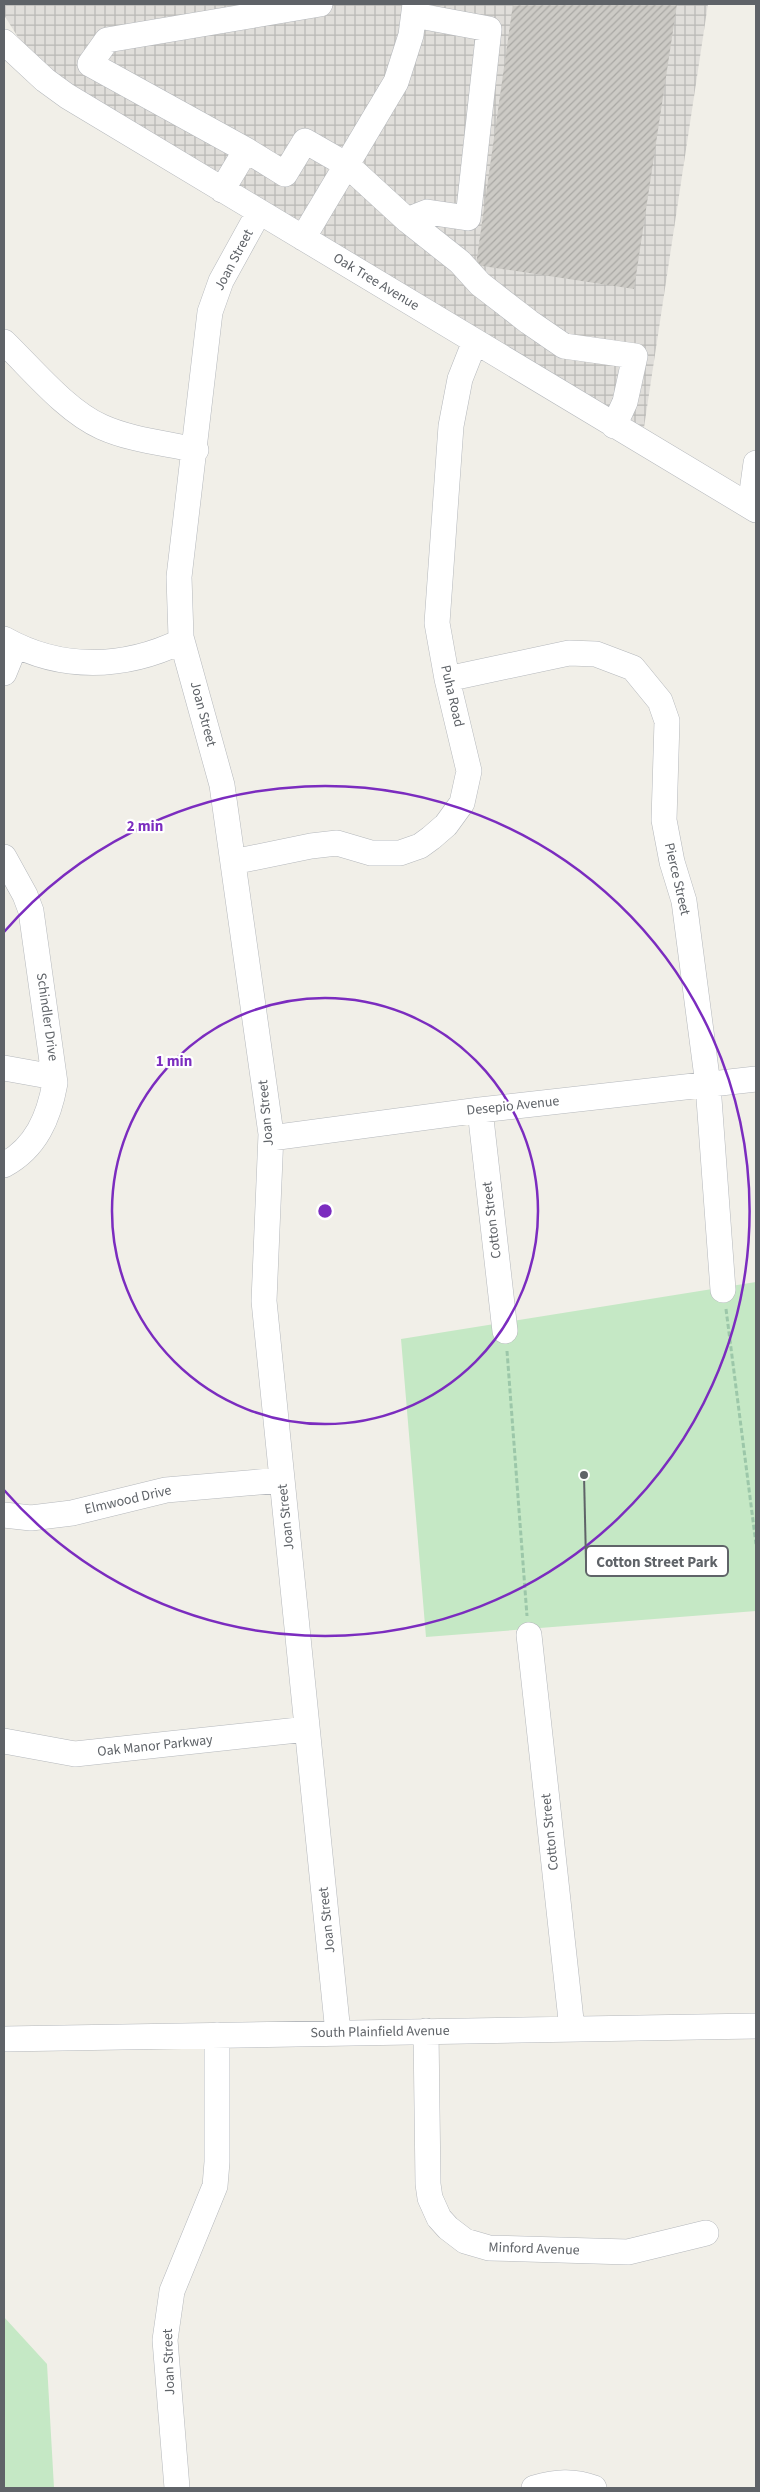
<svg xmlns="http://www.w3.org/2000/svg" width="760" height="2492" viewBox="0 0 760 2492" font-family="'Source Sans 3',sans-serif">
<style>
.industrial{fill:url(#industrial-grid)}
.green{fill:#c5e8c5}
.building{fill:url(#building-hatch)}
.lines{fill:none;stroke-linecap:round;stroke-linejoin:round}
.minor-casing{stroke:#b5b8bc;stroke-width:26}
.path{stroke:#9cc7a9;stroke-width:3;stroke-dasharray:5 2.5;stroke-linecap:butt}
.minor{stroke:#fff;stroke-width:25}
.ring{fill:none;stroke:#7b2cbf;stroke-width:2.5}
.labels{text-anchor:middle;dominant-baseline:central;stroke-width:4.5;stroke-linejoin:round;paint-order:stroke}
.street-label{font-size:14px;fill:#5f6368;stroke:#fff}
.centre{fill:#7b2cbf;stroke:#fff;stroke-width:2.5}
.ring-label{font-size:15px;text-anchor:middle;font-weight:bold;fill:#7b2cbf;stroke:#fff;stroke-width:4.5;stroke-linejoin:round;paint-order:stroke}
.leader{fill:none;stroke:#5f6368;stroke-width:2}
.callout-dot{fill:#5f6368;stroke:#fff;stroke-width:2}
.callout{fill:#fff;stroke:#5f6368;stroke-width:2}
.callout-label{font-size:15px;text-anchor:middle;font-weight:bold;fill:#5f6368}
</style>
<defs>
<pattern id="industrial-grid" width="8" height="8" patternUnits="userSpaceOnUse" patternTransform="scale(1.25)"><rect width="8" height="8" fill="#e0deda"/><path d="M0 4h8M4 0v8" fill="none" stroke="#b9b8b5"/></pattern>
<pattern id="building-hatch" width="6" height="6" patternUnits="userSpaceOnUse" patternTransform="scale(1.25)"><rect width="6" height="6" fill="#cccac5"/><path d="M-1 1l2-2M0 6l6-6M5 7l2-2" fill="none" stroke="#a9a8a4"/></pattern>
</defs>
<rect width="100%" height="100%" fill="#f1efe8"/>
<!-- industrial -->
<path class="industrial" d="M4,4H708L643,434L35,64L4,15Z"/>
<!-- green -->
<path class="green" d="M756,1282V1611L426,1637L401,1339Z
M4,2317L47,2364L54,2488H4Z"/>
<!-- building -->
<path class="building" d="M513,4H677L634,289L476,265Z"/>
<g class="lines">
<!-- minor casing -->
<g class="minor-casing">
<path id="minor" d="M320,4L107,40L90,64L246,150L285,174L305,141L347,165L407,220L460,262L480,284L529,322L564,346L635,356L625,402L614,426
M4,42L45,80L67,96L756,510
M222,190L246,150
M259,212L221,281L210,312L179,577L181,637L222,785L271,1134L264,1301L338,2033
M407,220L427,212L468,218L489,29L414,15
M303,238L396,82L411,35L415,4
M4,342C32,369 66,411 102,427C131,440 165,443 196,450
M750,506L756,463
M4,639C61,671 124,669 182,641
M4,673L15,646
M447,679L569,653L596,654L633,668L660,701L667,721L664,820L672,862L684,901L708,1085L723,1290
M4,857L25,895L31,911L55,1083C49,1117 36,1148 4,1165
M233,862L311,846L337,843L371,853H400L420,846L431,838L446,825L462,803L469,771L447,679L437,623L451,426L460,379L475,341
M4,1068L54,1077
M480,1110L505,1331
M271,1138L480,1110L756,1079
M4,1515L31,1518L72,1513L166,1490L282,1480
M529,1635L572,2029
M4,1741L75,1754L307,1729
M426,2031L428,2184L430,2198L439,2218L448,2228L465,2241L489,2248L628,2252L706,2233
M4,2039L756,2026
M177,2488L165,2340L172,2291L215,2186L217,2162V2035
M534,2488C556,2482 573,2480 594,2488"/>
</g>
<!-- path -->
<path class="path" d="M726,1309L756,1544
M507,1351L527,1616"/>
<!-- minor -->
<use href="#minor" class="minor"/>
</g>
<!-- distance rings -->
<g class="ring">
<circle cx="325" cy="1211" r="213"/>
<path d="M4 932A425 425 0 1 1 4 1490"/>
</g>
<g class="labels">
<!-- street labels -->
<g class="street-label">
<text transform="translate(234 260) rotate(-62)">Joan Street</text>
<text transform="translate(376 282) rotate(31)">Oak Tree Avenue</text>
<text transform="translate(452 696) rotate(77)">Puha Road</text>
<text transform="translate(203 714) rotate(75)">Joan Street</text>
<text transform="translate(677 879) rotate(77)">Pierce Street</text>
<text transform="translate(47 1017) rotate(82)">Schindler Drive</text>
<text transform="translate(513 1106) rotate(-6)">Desepio Avenue</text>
<text transform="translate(266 1113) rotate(-95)">Joan Street</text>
<text transform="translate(492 1220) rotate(-97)">Cotton Street</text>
<text transform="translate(128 1500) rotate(-13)">Elmwood Drive</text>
<text transform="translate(286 1517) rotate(-96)">Joan Street</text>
<text transform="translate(155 1746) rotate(-6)">Oak Manor Parkway</text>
<text transform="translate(550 1832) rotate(-96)">Cotton Street</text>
<text transform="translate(327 1920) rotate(-96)">Joan Street</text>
<text transform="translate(380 2032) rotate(-1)">South Plainfield Avenue</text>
<text transform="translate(534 2249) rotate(2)">Minford Avenue</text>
<text transform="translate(169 2362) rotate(-92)">Joan Street</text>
</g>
</g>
<circle cx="325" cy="1211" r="8" class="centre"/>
<g class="ring-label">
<text x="145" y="831">2 min</text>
<text x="174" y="1066">1 min</text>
</g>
<!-- callouts -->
<path class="leader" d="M584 1475L586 1561"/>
<circle class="callout-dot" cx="584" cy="1475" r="5"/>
<rect class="callout" x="586" y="1546" width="142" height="30" rx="5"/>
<g class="callout-label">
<text x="657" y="1567">Cotton Street Park</text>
</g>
<!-- border -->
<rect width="760" height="2492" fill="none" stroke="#5f6368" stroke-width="10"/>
</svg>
